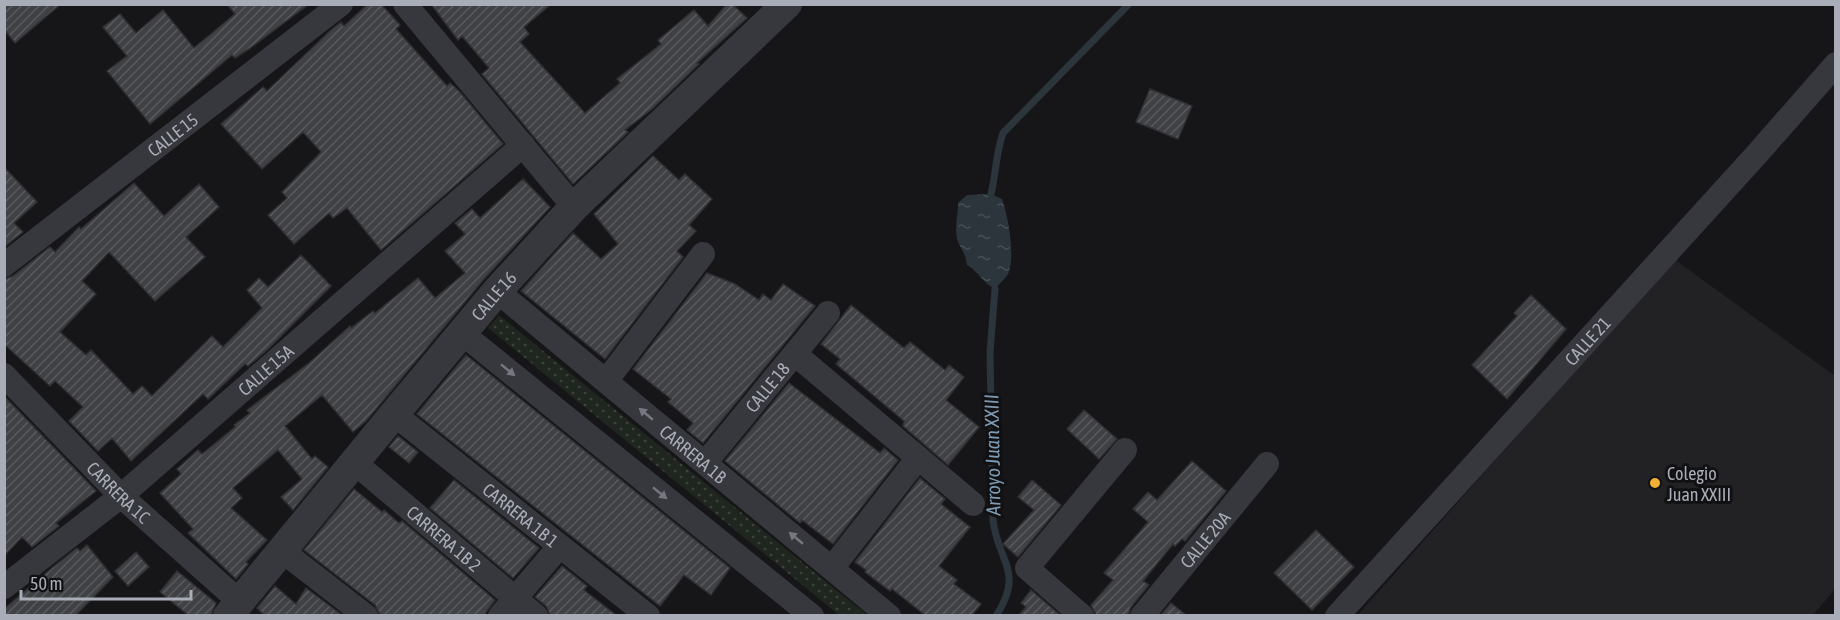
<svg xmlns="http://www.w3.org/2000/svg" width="1840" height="620" viewBox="0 0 1840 620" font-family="'Asap Condensed',sans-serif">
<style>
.built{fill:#222225}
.grass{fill:url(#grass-dots)}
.water{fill:url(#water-ripples)}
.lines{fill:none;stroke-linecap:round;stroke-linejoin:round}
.stream{stroke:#2c353c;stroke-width:7}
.building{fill:url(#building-hatch);stroke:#303034;stroke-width:1.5}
.minor{stroke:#37383d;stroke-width:24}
.tertiary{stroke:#37383d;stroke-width:30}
.oneway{fill:#757881}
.poi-dot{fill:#f2b134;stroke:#111113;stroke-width:2}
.labels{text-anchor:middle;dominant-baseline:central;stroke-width:6;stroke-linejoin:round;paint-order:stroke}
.street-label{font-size:18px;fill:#a8adb8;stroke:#111113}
.poi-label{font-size:18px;fill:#a8adb8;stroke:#111113;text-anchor:start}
.water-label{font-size:20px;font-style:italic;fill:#7f9bb3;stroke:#111113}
</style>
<defs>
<pattern id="grass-dots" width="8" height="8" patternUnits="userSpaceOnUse" patternTransform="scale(1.5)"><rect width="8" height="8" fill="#1e261f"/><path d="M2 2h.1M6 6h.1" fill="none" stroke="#3c433d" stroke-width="1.8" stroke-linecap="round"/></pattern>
<pattern id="water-ripples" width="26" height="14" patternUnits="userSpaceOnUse" patternTransform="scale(1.5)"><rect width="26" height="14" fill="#2c353c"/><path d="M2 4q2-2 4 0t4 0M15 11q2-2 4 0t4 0" fill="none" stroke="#485056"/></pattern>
<pattern id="building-hatch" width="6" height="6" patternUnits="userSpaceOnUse" patternTransform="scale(1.5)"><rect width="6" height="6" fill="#404145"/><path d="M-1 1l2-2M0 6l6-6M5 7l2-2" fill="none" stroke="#595a5e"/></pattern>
</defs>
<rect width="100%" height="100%" fill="#161618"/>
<!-- built -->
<path class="built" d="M1674,259L1835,376V589L1813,615L1357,616Z"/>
<!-- grass -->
<path class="grass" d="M499,315L867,615H839L488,328Z"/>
<!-- water -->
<path class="water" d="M991,194L1002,199C1008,216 1016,257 1008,274C1005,279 999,284 995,289C983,283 978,271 967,265C966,254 962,251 958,242C954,232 958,214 958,203L967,195Z"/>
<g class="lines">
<!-- stream -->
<path class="stream" d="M991,194C996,173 996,153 1003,133L1129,4
M995,289L990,352L993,520C998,563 1025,571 996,616"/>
</g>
<!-- building -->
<path class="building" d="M4,4H61L15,43L4,29Z
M227,4H309L249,49L235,58L232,55L150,124L107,71L127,56L103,27L120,14L136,33L163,10L194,48L235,14Z
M368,4H381L400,25L396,29L447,86L450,83L460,92L503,144L381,250L347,208L333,218L329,213L294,244L268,215L287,198L282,192L321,152L303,132L262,169L221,124L263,87L267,91L330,31L341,22L344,26Z
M431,4H551L524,27L529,34L520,42L585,113L620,83L617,79L661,44L658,40L694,10L708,26L727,4H732L747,18L697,63L699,64L652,109L625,130L628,132L573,184L482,74L489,68L462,36L458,40Z
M1150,89L1192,106L1178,139L1136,122Z
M653,156L679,180L685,174L712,199L689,225L696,231L677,251L683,257L605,359L521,291L573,233L601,259L618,244L594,214Z
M4,167L37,202L14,223L23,232L4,247Z
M523,179L550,207L484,279L366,421L353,432L322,395L285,426L312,459L315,456L328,467L293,510L281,497L302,479L278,450L233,488L242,498L231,508L267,540L246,562L248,564L236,579L188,533L193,529L160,493L181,474L177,469L198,450L202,454L235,427L234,425L250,413L247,410L309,363L350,326L351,328L373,311L375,313L418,278L435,298L465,273L445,251L465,234L455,223L472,209L480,218Z
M134,183L164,216L199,184L219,207L186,237L205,257L155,301L109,252L82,281L96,294L60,332L86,355L91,350L133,394L142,386L152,396L212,336L223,347L262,308L247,290L259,278L268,287L301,255L331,286L268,349L248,366L245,364L208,399L203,394L131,461L112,438L98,451L69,421L83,407L55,381L50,386L4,344V279L13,276L50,247L55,252L79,227L81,229Z
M707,273L735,284L759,300L763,294L771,300L783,284L815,306L703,443L687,430L693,423L668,402L671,399L633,369Z
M1531,295L1566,329L1507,399L1472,365L1517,316L1514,313Z
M851,305L904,348L910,342L945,370L949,365L964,377L946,400L979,427L948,465L903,426L904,421L836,364L840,359L821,344Z
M466,355L730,568L711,595L684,575L660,606L417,414Z
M789,383L880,453L884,448L898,460L833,544L802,520L800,523L725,461Z
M4,396L96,491L56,523L59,526L32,547L22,537L4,556Z
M1084,410L1117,439L1099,459L1067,429Z
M398,436L418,452L409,463L389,447Z
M1192,461L1226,491L1185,541L1182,539L1175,546L1173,544L1143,581L1149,585L1131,607L1128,615H1096L1091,605L1113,580L1104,573L1148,522L1133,509L1148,492L1157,500Z
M920,478L945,499L941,504L970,527L939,566L957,580L954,584L981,604L972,615H925L892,589L890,591L865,572L866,570L855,562Z
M454,480L539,548L513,578L430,508Z
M1032,480L1061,505L1018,557L1003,544L1034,510L1018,497Z
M354,489L382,512L384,510L399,523L402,521L495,600L484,615H380L375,605L304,550Z
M1316,530L1354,567L1312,610L1274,573Z
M87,545L113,577L76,615H4V609L53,567L77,548L80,551Z
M136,552L149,567L128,586L115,571Z
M562,566L587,586L584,590L616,615H550L546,606L535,597Z
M177,571L216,603L211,615H188L160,592Z
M275,586L296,604L306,588L342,615H264L257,608Z
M1031,590L1060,615H1019L1026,607L1021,603Z
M1171,603L1186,615H1161Z"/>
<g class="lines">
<!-- minor -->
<g class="minor">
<path d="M405,4L574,207"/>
<path id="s1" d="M4,265L341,4"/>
<path id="s2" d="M497,291L889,616"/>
<path d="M463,334L812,616"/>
<path d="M795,354L973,504"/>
<path id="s3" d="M4,375L121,496L239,601"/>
<path d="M606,381L703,254"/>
<path id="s4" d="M394,414L648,616"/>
<path id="s5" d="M354,462L536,616"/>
<path id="s6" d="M705,463L828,313"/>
<path d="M281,550L366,616"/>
<path d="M832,568L918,458"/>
<path id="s7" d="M4,587L121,496L523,145"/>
<path d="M500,616L559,547"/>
<path d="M1082,616L1027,568L1125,450"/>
<path id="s8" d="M1142,616L1267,464"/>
<path id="s9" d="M1337,616L1757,154L1836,64"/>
</g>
<!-- tertiary -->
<path class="tertiary" id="s10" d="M228,616L394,414L497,291L574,207L787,4"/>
</g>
<!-- one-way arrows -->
<defs><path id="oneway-solid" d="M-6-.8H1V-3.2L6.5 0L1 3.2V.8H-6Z" transform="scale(1.5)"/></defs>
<g class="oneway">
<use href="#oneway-solid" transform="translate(508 370) rotate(39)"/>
<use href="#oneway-solid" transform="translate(646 414) rotate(-140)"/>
<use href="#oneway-solid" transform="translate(660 493) rotate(39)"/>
<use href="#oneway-solid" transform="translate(796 538) rotate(-140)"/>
</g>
<!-- markers -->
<circle class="poi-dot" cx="1655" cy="483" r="6"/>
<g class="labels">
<!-- street labels -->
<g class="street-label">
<text stroke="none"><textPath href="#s1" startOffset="213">CALLE 15</textPath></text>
<text stroke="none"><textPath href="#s10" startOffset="416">CALLE 16</textPath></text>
<text stroke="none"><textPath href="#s9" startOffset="372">CALLE 21</textPath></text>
<text stroke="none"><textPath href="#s7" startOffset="340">CALLE 15A</textPath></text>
<text stroke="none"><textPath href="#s6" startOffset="98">CALLE 18</textPath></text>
<text stroke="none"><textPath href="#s2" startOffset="255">CARRERA 1B</textPath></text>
<text stroke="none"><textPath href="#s3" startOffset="164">CARRERA 1C</textPath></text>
<text stroke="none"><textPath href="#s4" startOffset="162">CARRERA 1B 1</textPath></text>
<text stroke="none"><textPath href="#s5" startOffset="118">CARRERA 1B 2</textPath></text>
<text stroke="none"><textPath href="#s8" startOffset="99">CALLE 20A</textPath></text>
</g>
<!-- poi labels -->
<g class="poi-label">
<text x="1667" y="473">Colegio<tspan x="1667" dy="21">Juan XXIII</tspan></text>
</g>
<!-- water labels -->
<g class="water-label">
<text transform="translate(992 455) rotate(-91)">Arroyo Juan XXIII</text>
</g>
</g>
<!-- border -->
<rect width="1840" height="620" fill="none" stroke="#a8adb8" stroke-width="12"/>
<!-- scale -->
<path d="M21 590v9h170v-9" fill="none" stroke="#a8adb8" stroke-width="3"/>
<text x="30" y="590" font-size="18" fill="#a8adb8" stroke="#111113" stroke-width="4.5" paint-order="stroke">50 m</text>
</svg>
